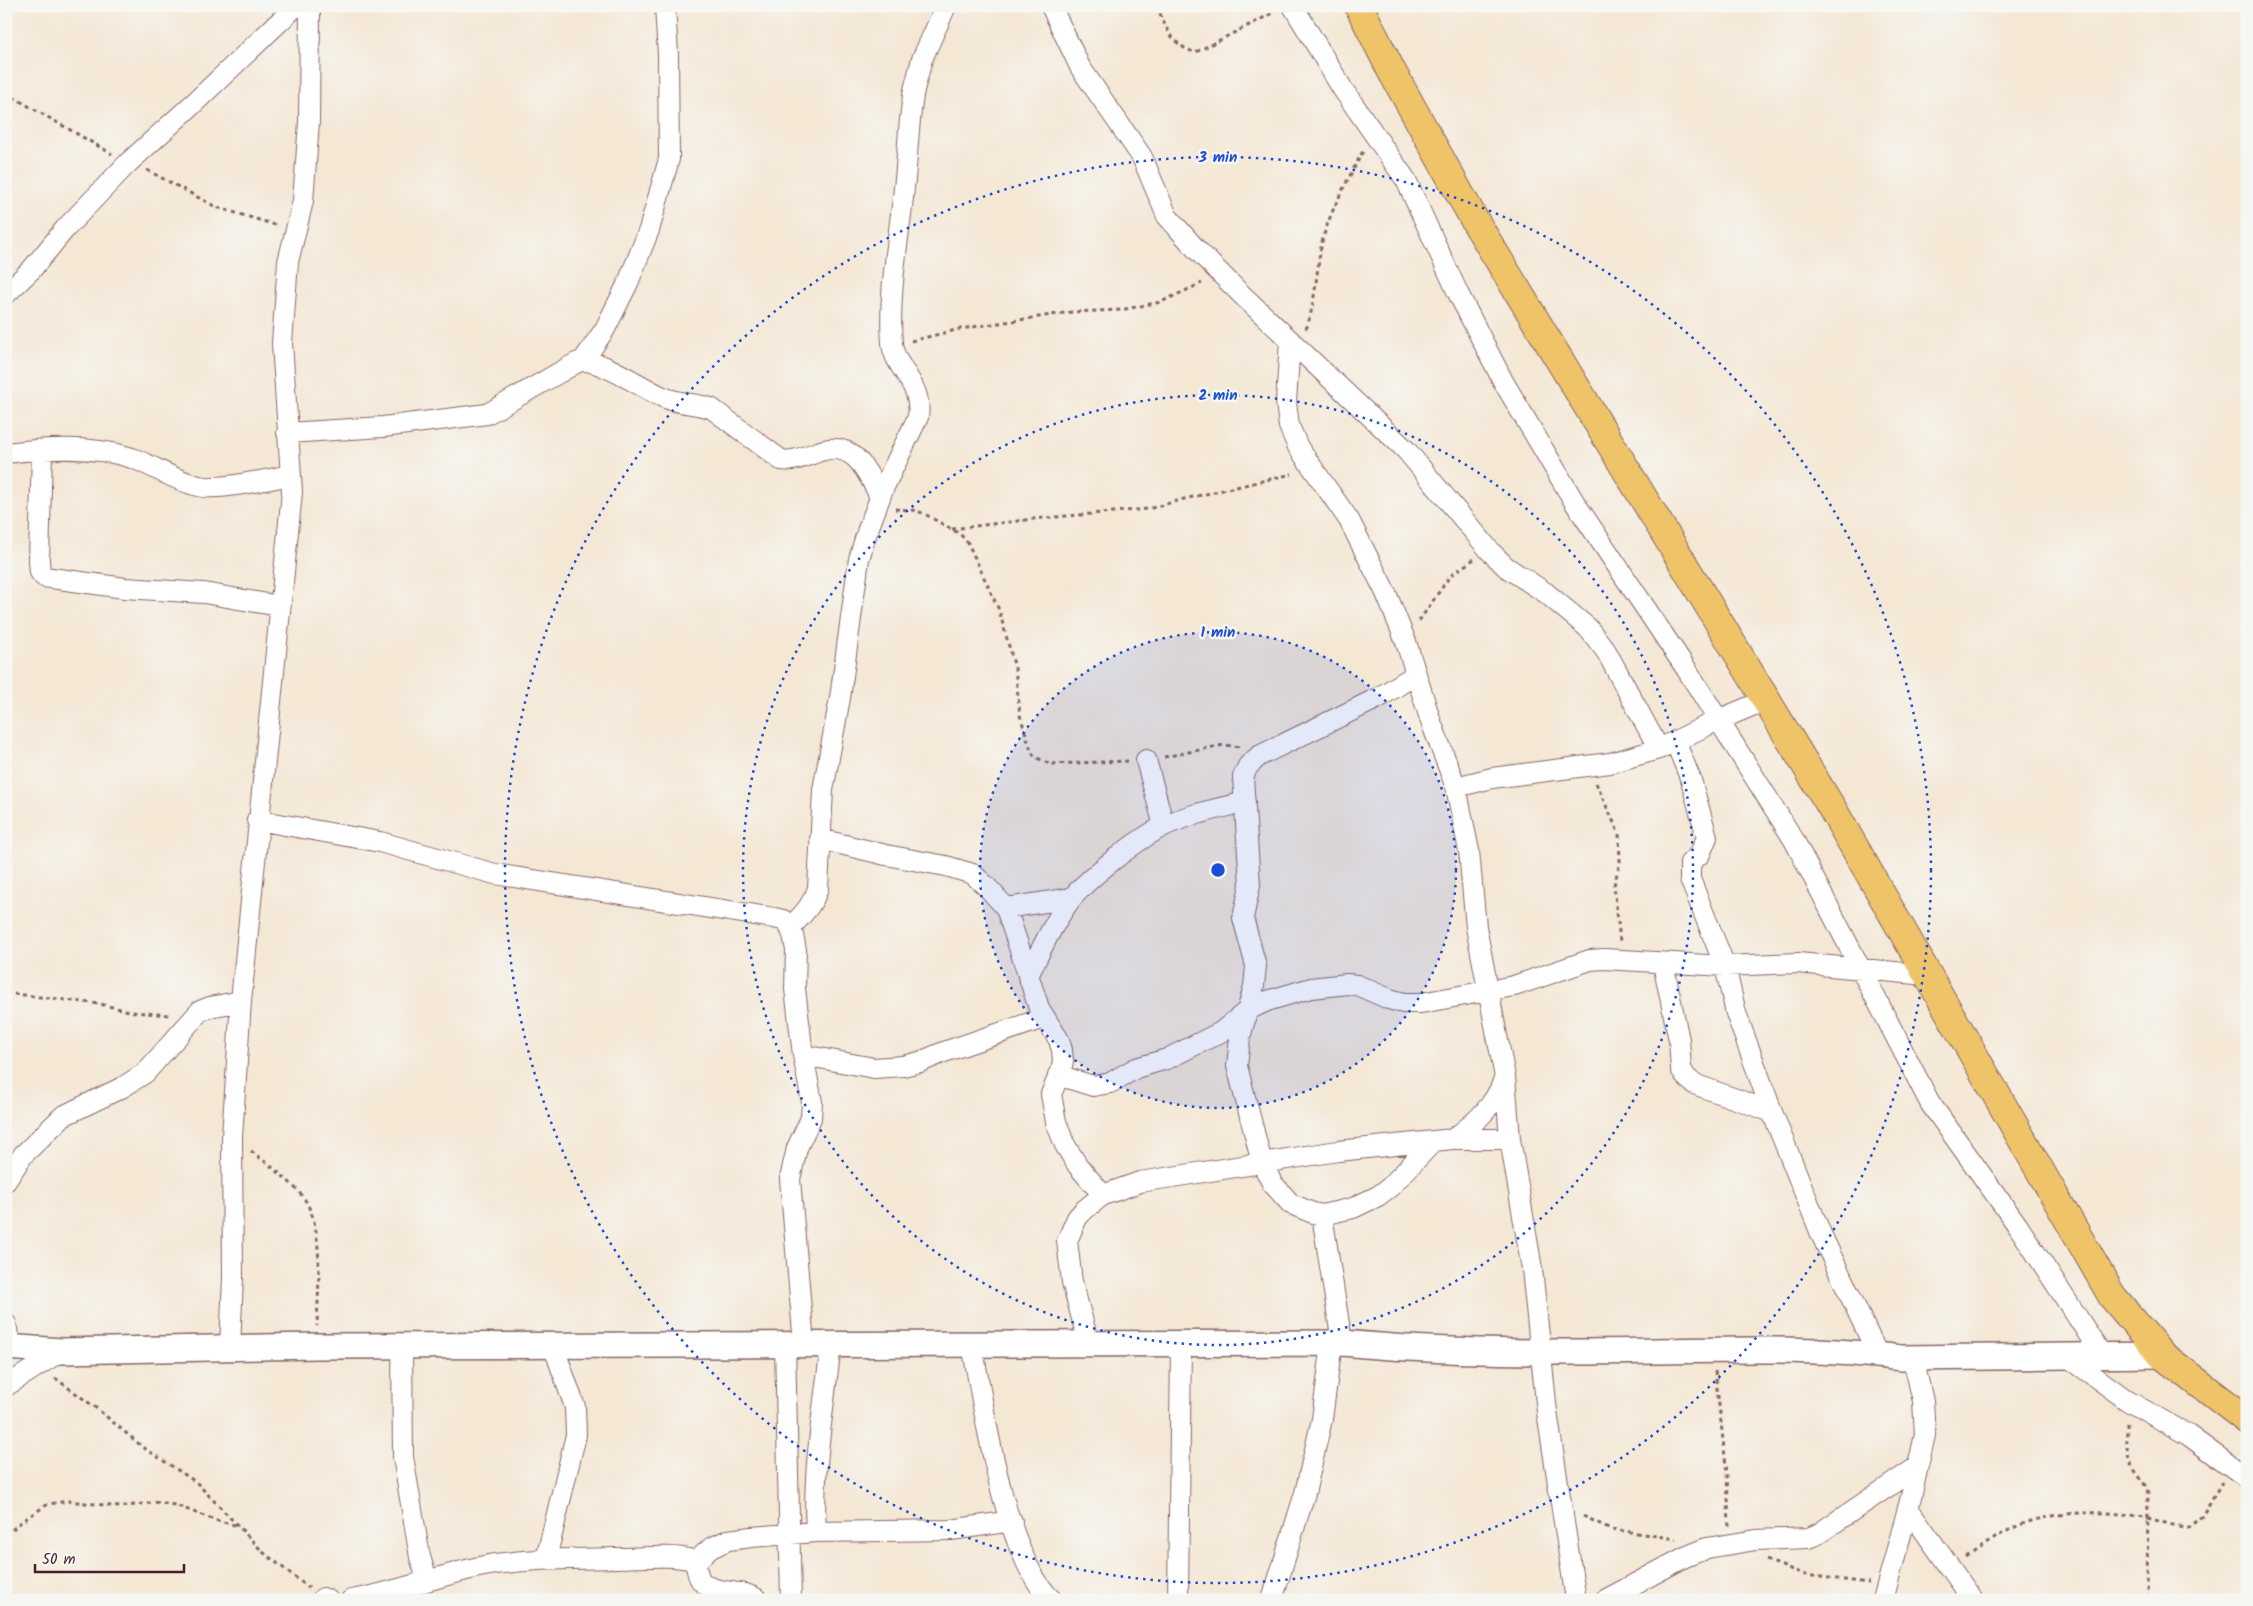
<svg xmlns="http://www.w3.org/2000/svg" width="2253" height="1606" viewBox="0 0 2253 1606" font-family="Kalam,sans-serif">
<style>
.lines{fill:none;stroke-linecap:round;stroke-linejoin:round}
.minor-casing{stroke:#866566;stroke-width:22}
.tertiary-casing{stroke:#866566;stroke-width:28}
.primary-casing{stroke:#866566;stroke-width:30}
.path{stroke:#866566;stroke-width:3;stroke-dasharray:4 4;stroke-linecap:butt}
.minor{stroke:#fff;stroke-width:20}
.tertiary{stroke:#fff;stroke-width:25}
.primary{stroke:#efc469;stroke-width:28}
.ring{fill:none;stroke:#1d4ed8;stroke-width:2.5;stroke-dasharray:2.5 5}
.centre{fill:#1d4ed8;stroke:#f6f6f2;stroke-width:2.5}
.ring-label{font-size:15px;text-anchor:middle;font-weight:bold;fill:#1d4ed8;stroke:#f6f6f2;stroke-width:5;stroke-linejoin:round;paint-order:stroke}
</style>
<rect width="100%" height="100%" fill="#f6f6f2"/>
<filter id="ink" filterUnits="userSpaceOnUse"><feTurbulence type="fractalNoise" baseFrequency=".02" numOctaves="2"/><feDisplacementMap in="SourceGraphic" scale="10" xChannelSelector="R" yChannelSelector="G"/><feConvolveMatrix kernelMatrix="1 2 1 2 8 2 1 2 1" color-interpolation-filters="sRGB"/></filter>
<filter id="wash" filterUnits="userSpaceOnUse"><feTurbulence type="fractalNoise" baseFrequency=".0096" numOctaves="4" result="noise"/><feDisplacementMap in="SourceGraphic" scale="20" xChannelSelector="R" yChannelSelector="G"/><feGaussianBlur stdDeviation="1.12" result="paint"/><feColorMatrix in="noise" values="0 0 0 0 0 0 0 0 0 0 0 0 0 0 0 0 0 1.4 0 .05"/><feComposite in="paint" operator="in"/></filter>
<g filter="url(#wash)">
<rect width="100%" height="100%" fill="#f4e7d4"/>
</g>
<g filter="url(#ink)">
<g class="lines">
<!-- minor casing -->
<g class="minor-casing">
<path id="minor" d="M1051,6L1080,67L1142,157L1167,216L1196,249L1241,294L1406,450L1490,551L1506,567L1546,593L1588,628L1606,651L1659,749
M1293,6L1342,88L1406,180L1458,293L1503,381L1575,503L1687,670L1794,840L1930,1103L2018,1226L2102,1355
M6,294L32,269L65,229L128,163L192,105L296,6
M1290,341L1286,402L1289,426L1298,447L1349,520L1386,593L1406,642L1431,722L1456,787L1469,851L1476,927L1505,1077L1510,1139L1532,1269L1547,1412L1576,1600
M583,361L605,329L628,283L649,230L669,159L668,55L665,6
M287,433L383,427L487,414L569,367C573,365 578,361 583,361C602,360 644,389 663,397C679,404 695,403 711,408L781,460C793,462 804,457 815,453C852,437 866,469 880,497
M42,451L39,561L40,572L44,577L125,588L204,593L279,606
M6,453C46,448 93,445 132,458C154,466 175,481 199,486C217,491 269,479 290,475
M1415,675L1378,698L1259,756L1248,766L1243,777L1250,885L1243,918L1256,966L1254,986L1240,1038L1237,1066L1262,1163L1272,1183L1291,1204L1313,1213L1322,1215L1353,1208L1378,1196L1390,1187L1433,1142
M1675,741L1691,780L1707,837L1700,854L1690,863V879L1725,966L1736,1013L1772,1112L1821,1234L1878,1355
M1146,760L1164,826
M1456,787L1492,778L1610,763L1659,749L1718,720L1766,700
M257,820L380,842L495,874L774,918L783,920L789,925L793,935L796,950L795,989L803,1055L812,1102L811,1118L797,1148L790,1179L804,1345
M820,839L886,855L946,866L973,874L989,889L1006,908L1039,1008L1059,1040L1062,1050L1063,1061L1061,1071L1051,1094L1056,1122L1065,1145L1078,1166L1103,1195
M1006,908L1072,898
M790,928C802,915 813,905 818,888L823,790L840,698L859,559L867,532L884,487L918,417C923,382 894,369 892,343C888,292 899,239 904,188C908,155 908,123 914,90L922,59L946,6
M1663,963L1679,1040L1681,1069L1686,1077L1694,1084L1772,1112
M1028,976C1041,950 1053,923 1071,899C1089,877 1138,839 1164,826C1185,815 1221,808 1245,802
M803,1055L874,1068L903,1066L920,1062L944,1052L1044,1018
M1058,1075L1093,1086L1110,1083L1136,1068L1167,1059L1221,1032L1248,1010L1267,1001L1311,988L1347,984L1357,985L1389,999L1404,1003H1421L1514,986L1590,960L1604,959L1725,966L1798,963L1927,975
M1453,1139C1475,1123 1495,1106 1504,1079
M6,1181L23,1155L63,1116L123,1087L145,1073L200,1011L210,1007L241,1001
M1322,1215L1342,1343
M6,1324L10,1347
M972,1344C984,1409 1004,1556 1052,1600
M1089,1344L1072,1282L1067,1241L1077,1218L1083,1211L1103,1195L1140,1182L1338,1151L1453,1139H1510
M785,1345L791,1600
M402,1346L403,1457L420,1557L427,1579
M230,1347L233,1278L232,1137L241,1001L292,492L282,343L288,262L303,201L309,122L310,6
M2068,1357L2128,1401L2188,1435L2247,1478
M6,1386L61,1351
M1908,1508L1973,1600
M816,1532C812,1470 824,1407 831,1345
M546,1559L576,1435L575,1407L553,1345
M695,1562L711,1548L728,1540L751,1537L816,1532L951,1530L1012,1521
M323,1598L328,1600
M351,1600C396,1593 439,1575 484,1566C528,1558 572,1559 617,1558C641,1558 670,1554 693,1560C698,1566 696,1576 702,1582C717,1596 743,1588 758,1600
M1178,1600L1181,1343
M1272,1600L1305,1493L1322,1419L1332,1343
M1605,1600L1685,1557L1707,1548L1756,1540L1808,1538L1818,1534L1917,1467
M1883,1600L1910,1501L1925,1435L1923,1401L1913,1358"/>
</g>
<!-- tertiary casing -->
<g class="tertiary-casing">
<path id="tertiary" d="M6,1347L61,1351L317,1346L1344,1343C1447,1353 1551,1353 1655,1351C1736,1350 1820,1347 1901,1358L2162,1355"/>
</g>
<!-- primary casing -->
<g class="primary-casing">
<path id="primary" d="M1359,6L1391,70L1475,221L1833,810L2112,1296L2162,1355L2247,1420"/>
</g>
<!-- path -->
<path class="path" d="M1157,6C1164,25 1174,49 1196,52L1275,12
M6,93L112,154
M147,170L216,207L279,226
M1306,329C1316,302 1316,271 1322,242C1330,210 1348,180 1363,151
M911,341L960,329L1071,312L1120,310L1161,302L1202,283
M6,424L7,433
M895,509L912,510L923,513L960,534L968,543L999,610L1015,668L1020,715L1031,751L1035,757L1050,764L1128,761
M952,529L1033,519L1148,509L1184,499L1292,474
M1419,621L1450,576L1474,559
M1164,757L1224,745L1241,747
M1596,783L1619,834L1620,862L1614,885L1620,941
M6,993L100,1004L133,1012L169,1015
M251,1151C268,1164 289,1179 303,1197C325,1227 318,1290 317,1326
M1715,1371L1727,1474L1729,1527
M55,1378L96,1408L144,1448L196,1482L264,1553L309,1588
M2127,1423C2127,1439 2125,1454 2133,1468C2139,1477 2145,1482 2148,1493L2147,1600
M1583,1516L1611,1529L1676,1539
M6,1535L21,1522L48,1504L69,1501L120,1507L158,1502L175,1505L215,1520L239,1526
M1966,1557C1980,1548 1994,1538 2009,1530C2046,1511 2096,1510 2137,1516C2154,1518 2171,1527 2189,1527L2202,1516L2222,1482
M1766,1560L1806,1575L1869,1583"/>
<!-- minor -->
<use href="#minor" class="minor"/>
<!-- tertiary -->
<use href="#tertiary" class="tertiary"/>
<!-- primary -->
<use href="#primary" class="primary"/>
</g>
</g>
<!-- distance rings -->
<circle cx="1218" cy="870" r="238" fill="#1d4ed8" fill-opacity=".12"/>
<g class="ring">
<circle cx="1218" cy="870" r="238"/>
<circle cx="1218" cy="870" r="475"/>
<circle cx="1218" cy="870" r="713"/>
</g>
<circle cx="1218" cy="870" r="8" class="centre"/>
<g class="ring-label">
<text x="1218" y="162">3 min</text>
<text x="1218" y="400">2 min</text>
<text x="1218" y="637">1 min</text>
</g>
<!-- margin -->
<rect width="2253" height="1606" fill="none" stroke="#f6f6f2" stroke-width="25"/>
<!-- scale -->
<path d="M35 1564v8h149v-8" fill="none" stroke="#4a1f2b" stroke-width="2.5"/>
<text x="42" y="1564" font-size="15" fill="#4a1f2b" stroke="#f6f6f2" stroke-width="4" paint-order="stroke">50 m</text>
</svg>
